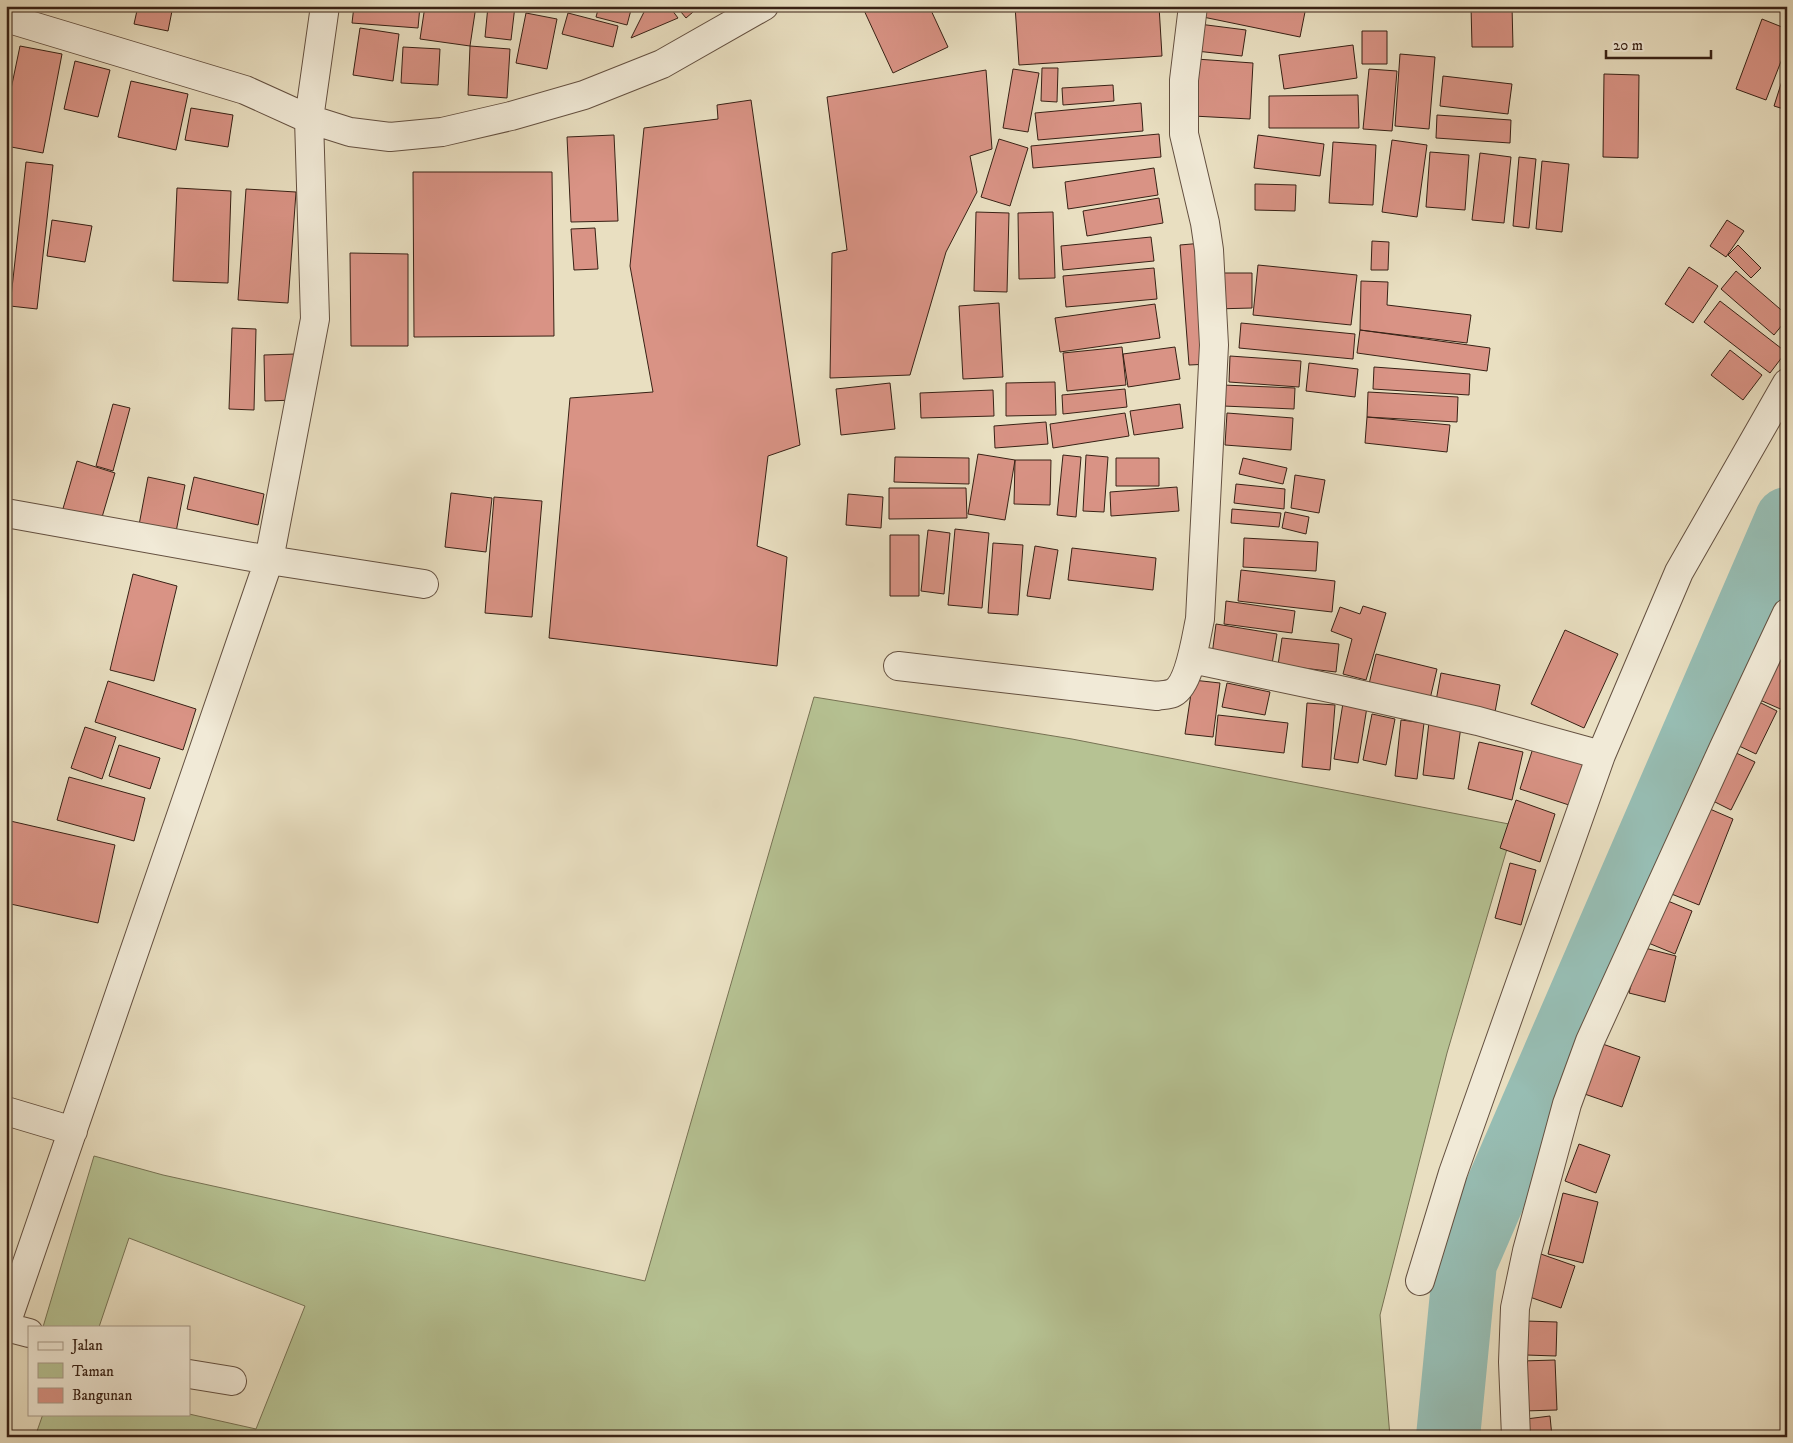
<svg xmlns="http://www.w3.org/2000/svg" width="1793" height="1443" viewBox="0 0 1793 1443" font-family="'IM FELL DW Pica',serif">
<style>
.green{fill:#b6c293;stroke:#777254}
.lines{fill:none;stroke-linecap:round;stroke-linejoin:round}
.river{stroke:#97bdb3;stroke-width:64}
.building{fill:#d99385;stroke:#382115}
.minor-casing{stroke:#645040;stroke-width:30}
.minor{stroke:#f1ead7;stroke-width:28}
</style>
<rect width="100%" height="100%" fill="#e9dfc1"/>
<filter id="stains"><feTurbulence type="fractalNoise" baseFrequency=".004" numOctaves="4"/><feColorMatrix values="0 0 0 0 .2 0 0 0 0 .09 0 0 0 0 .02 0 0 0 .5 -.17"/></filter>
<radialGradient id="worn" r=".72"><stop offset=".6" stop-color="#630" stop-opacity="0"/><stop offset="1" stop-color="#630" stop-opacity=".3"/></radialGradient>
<!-- green -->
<path class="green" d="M814,697L1072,739L1514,825L1447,1053L1380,1315L1390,1437H35L43,1414H189L256,1429L305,1306L129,1238L99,1327H43L94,1156L163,1175L645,1281Z"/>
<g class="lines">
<!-- river -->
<path class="river" d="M1448,1437L1465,1263L1787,519"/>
</g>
<!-- building -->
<path class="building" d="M138,6H173L168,31L134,24Z
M354,6H420L418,28L352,23Z
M425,6H476L470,46L420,39Z
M488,6H515L511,40L485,37Z
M599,6H632L627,25L596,17Z
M647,6H669L678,18L631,38Z
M676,6H700L686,18Z
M862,6H929L948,47L893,73Z
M1015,6H1159L1162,56L1019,65Z
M1205,6H1300L1306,7L1300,37L1203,17Z
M1471,6H1512L1513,47H1472Z
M526,13L557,19L547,69L516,63Z
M568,13L618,26L613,47L562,34Z
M1762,19L1787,29V46L1766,100L1736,89Z
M1199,24L1246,30L1242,56L1196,51Z
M360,28L399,34L393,81L353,75Z
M1362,31H1387V64H1362Z
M1353,45L1357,78L1284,89L1279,55Z
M20,46L62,54L43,153L6,146V113Z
M470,46L510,49L507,98L468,95Z
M403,47L440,49L438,85L401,83Z
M1400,54L1435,57L1429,129L1395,126Z
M1196,59L1253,63L1250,119L1193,116Z
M75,61L110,70L98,117L64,109Z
M1787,65V110L1774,106Z
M1042,68H1058L1057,102L1041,101Z
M1013,69L1039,73L1028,132L1003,128Z
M1369,69L1397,71L1392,131L1363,129Z
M986,70L992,149L970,156L977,192L946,252L910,375L830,378L832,253L847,250L827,97Z
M1604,74L1639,75L1638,158L1603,157Z
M1443,76L1512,84L1508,114L1440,106Z
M131,81L188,94L176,150L118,137Z
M1113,85L1114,101L1063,105L1062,88Z
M1358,95L1359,128H1269V96Z
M751,100L800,445L768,456L757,546L787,557L777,666L549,638L570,398L653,392L630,266L644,128L718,119L717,105Z
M1141,103L1143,131L1038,140L1035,113Z
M191,108L233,115L228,147L185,140Z
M1437,115L1511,120L1510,143L1436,138Z
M1159,134L1161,157L1033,168L1031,146Z
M614,135L618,221L571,222L567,137Z
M1258,135L1324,144L1320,176L1254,168Z
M999,139L1028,148L1010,206L981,197Z
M1392,140L1427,145L1417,217L1382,212Z
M1333,142L1376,145L1373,205L1329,203Z
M1430,152L1469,155L1465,210L1426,207Z
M1480,153L1511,157L1504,223L1472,220Z
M1519,157L1536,159L1529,228L1513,226Z
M1542,161L1569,164L1562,232L1536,229Z
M26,162L53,165L37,309L10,306Z
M1154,168L1158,195L1068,209L1065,182Z
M413,172H552L554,336L414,337Z
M1255,184L1296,185L1295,211L1255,210Z
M177,188L231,191L228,283L173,281Z
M246,189L296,192L288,303L238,300Z
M1159,198L1163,223L1087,236L1083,211Z
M976,212L1009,213L1007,292L974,291Z
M1053,212L1055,278L1019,279L1018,213Z
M52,220L92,226L85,262L47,256Z
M1727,220L1744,231L1726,257L1710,246Z
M595,228L598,269L574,270L571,229Z
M1151,237L1154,261L1063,270L1061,246Z
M1372,241L1389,242L1388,270H1371Z
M1203,243L1211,364L1189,365L1180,245Z
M1738,245L1761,268L1751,278L1728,255Z
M350,253L408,254V346H351Z
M1258,265L1357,275L1351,325L1253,315Z
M1689,267L1718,286L1693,323L1665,304Z
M1154,268L1157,299L1066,307L1063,276Z
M1736,271L1787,315V319L1774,335L1721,289Z
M1214,273H1252V308L1214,309Z
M1361,281L1388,282L1387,305L1471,315L1467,343L1360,330Z
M1720,301L1786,352L1770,373L1704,322Z
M999,303L1003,377L963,379L959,306Z
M1155,304L1160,338L1060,352L1055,318Z
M1241,323L1355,334L1353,359L1239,348Z
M232,328L256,329L254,410L229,409Z
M1360,330L1490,348L1487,371L1357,353Z
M1122,347L1126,385L1067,391L1063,353Z
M1175,347L1180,379L1128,387L1123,354Z
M1730,350L1762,375L1743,400L1711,375Z
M295,354L296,400L265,401L264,355Z
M1230,356L1301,361L1299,387L1229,382Z
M1309,363L1358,369L1355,397L1306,391Z
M1374,367L1470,374L1469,395L1373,389Z
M1055,382L1056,415L1006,416V383Z
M890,383L895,429L841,435L836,389Z
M1223,385L1295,388L1294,409L1223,406Z
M1125,389L1127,407L1063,414L1062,395Z
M993,390L994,416L921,418L920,393Z
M1368,392L1458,397L1457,422L1367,417Z
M113,404L130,408L113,471L96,466Z
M1180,404L1183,428L1134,435L1130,411Z
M1125,413L1129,436L1053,448L1050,424Z
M1227,413L1293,418L1291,450L1225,445Z
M1367,417L1450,425L1447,452L1365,443Z
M1046,422L1048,444L995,448L994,426Z
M978,454L1015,460L1005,520L968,514Z
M1063,455L1081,457L1076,517L1057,515Z
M1086,455L1108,457L1104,512L1083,511Z
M895,457L969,458V484L894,482Z
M1116,458H1159V486H1116Z
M1243,458L1287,468L1283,484L1239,474Z
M1015,460H1051L1050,505L1014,504Z
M77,461L115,473L100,524L62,512Z
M1295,475L1325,480L1319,513L1291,508Z
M148,477L185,485L176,532L139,525Z
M194,477L264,494L258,525L187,509Z
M1236,484L1285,489L1284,509L1234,503Z
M1177,487L1179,511L1111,516L1110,492Z
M889,488H966L967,518L889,519Z
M451,493L492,498L486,552L445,547Z
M848,494L883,497L881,528L846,525Z
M494,497L542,501L532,617L485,613Z
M1232,509L1281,513L1279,527L1231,523Z
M1285,512L1309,517L1306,534L1282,528Z
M955,529L989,533L982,608L948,605Z
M928,530L950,533L944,594L921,591Z
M890,535H919V596H890Z
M1244,538L1318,542L1316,571L1243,567Z
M993,543L1023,545L1018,615L988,613Z
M1035,546L1058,550L1050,599L1027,596Z
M1072,548L1156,558L1153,590L1068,580Z
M1241,570L1335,581L1332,612L1238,601Z
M133,574L177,586L154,681L110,670Z
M1226,601L1295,611L1292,633L1224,624Z
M1363,606L1386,613L1366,680L1343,674L1352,639L1331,631L1340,607L1360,614Z
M1216,624L1277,634L1272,664L1212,655Z
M1565,630L1618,654L1584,728L1531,704Z
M1282,638L1339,644L1336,672L1278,665Z
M1787,645V707L1785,711L1753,697Z
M1376,654L1437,669L1430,699L1369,684Z
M1441,673L1500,685L1495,712L1436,701Z
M1193,680L1220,683L1213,737L1185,734Z
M108,681L196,709L183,750L95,722Z
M1227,683L1270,692L1265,715L1222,707Z
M1757,701L1777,711L1756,754L1737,745Z
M1307,703L1335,705L1330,770L1302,767Z
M1343,703L1367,707L1358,763L1334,759Z
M1372,714L1395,719L1386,765L1363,760Z
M1218,715L1288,723L1284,753L1215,745Z
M1401,720L1424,723L1417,779L1395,776Z
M1429,722L1461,726L1454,779L1423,775Z
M85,727L116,737L102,779L71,768Z
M1479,742L1523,752L1512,800L1468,789Z
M119,745L160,758L150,789L109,776Z
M1533,748L1588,766L1575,807L1520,789Z
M1730,750L1755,762L1731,810L1707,798Z
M69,777L145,798L134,841L57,820Z
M1516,800L1555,814L1540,862L1500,848Z
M1703,806L1733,819L1699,905L1669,893Z
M6,820L115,845L98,923L6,903Z
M1510,863L1536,870L1521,925L1495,918Z
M1663,899L1692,911L1675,954L1646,942Z
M1641,947L1676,956L1665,1002L1629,993Z
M1594,1041L1640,1057L1622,1107L1576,1091Z
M1579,1144L1610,1155L1596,1193L1565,1181Z
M1563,1193L1598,1202L1583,1263L1548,1254Z
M1538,1253L1575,1266L1561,1308L1524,1295Z
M1526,1321L1557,1322L1556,1356L1526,1355Z
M1555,1360L1557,1410L1524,1411L1522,1361Z
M1550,1416L1552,1437H1528L1526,1419Z"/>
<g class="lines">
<!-- minor casing -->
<g class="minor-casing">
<path id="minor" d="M6,18L245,90L309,119L350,132L390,137L442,132L511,116L584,95L662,64L764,6
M6,513L269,560L424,584
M1192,659L1344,691L1478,721L1601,755
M898,666L1157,696C1162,695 1168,695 1173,693C1190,684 1196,637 1200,619L1214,345L1209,250L1205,223L1184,134V80L1193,6
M6,1111L73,1131
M1420,1281L1453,1173L1601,755L1679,572L1787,383
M6,1324L269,560L315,319L309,119L325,6
M6,1327L29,1333
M189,1374L232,1381
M1516,1437L1513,1362L1515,1308L1527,1251L1567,1104L1590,1041L1724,747L1787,613"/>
</g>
<!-- minor -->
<use href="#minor" class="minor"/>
</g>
<!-- margin -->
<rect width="1793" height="1443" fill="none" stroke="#e9dfc1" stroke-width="25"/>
<rect x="8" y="8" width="1778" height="1428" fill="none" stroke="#382115" stroke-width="2.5"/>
<rect x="12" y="12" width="1768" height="1418" fill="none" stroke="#382115"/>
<!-- legend -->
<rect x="28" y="1326" width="162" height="90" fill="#f1ead7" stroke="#a79a89"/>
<rect x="38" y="1342" width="25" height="8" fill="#f1ead7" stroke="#a79a89"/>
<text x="72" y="1350" font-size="15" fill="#382115">Jalan</text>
<rect x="38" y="1363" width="25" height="15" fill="#b6c293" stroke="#a79a89"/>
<text x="72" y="1376" font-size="15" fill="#382115">Taman</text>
<rect x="38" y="1388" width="25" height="15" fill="#d99385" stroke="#a79a89"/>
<text x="72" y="1400" font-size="15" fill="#382115">Bangunan</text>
<!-- scale -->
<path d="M1606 50v8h105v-8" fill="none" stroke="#382115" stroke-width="2.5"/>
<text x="1613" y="50" font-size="15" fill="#382115" stroke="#f1ead7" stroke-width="4" paint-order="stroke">20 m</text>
<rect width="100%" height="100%" filter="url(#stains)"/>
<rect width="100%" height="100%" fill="url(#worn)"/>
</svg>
